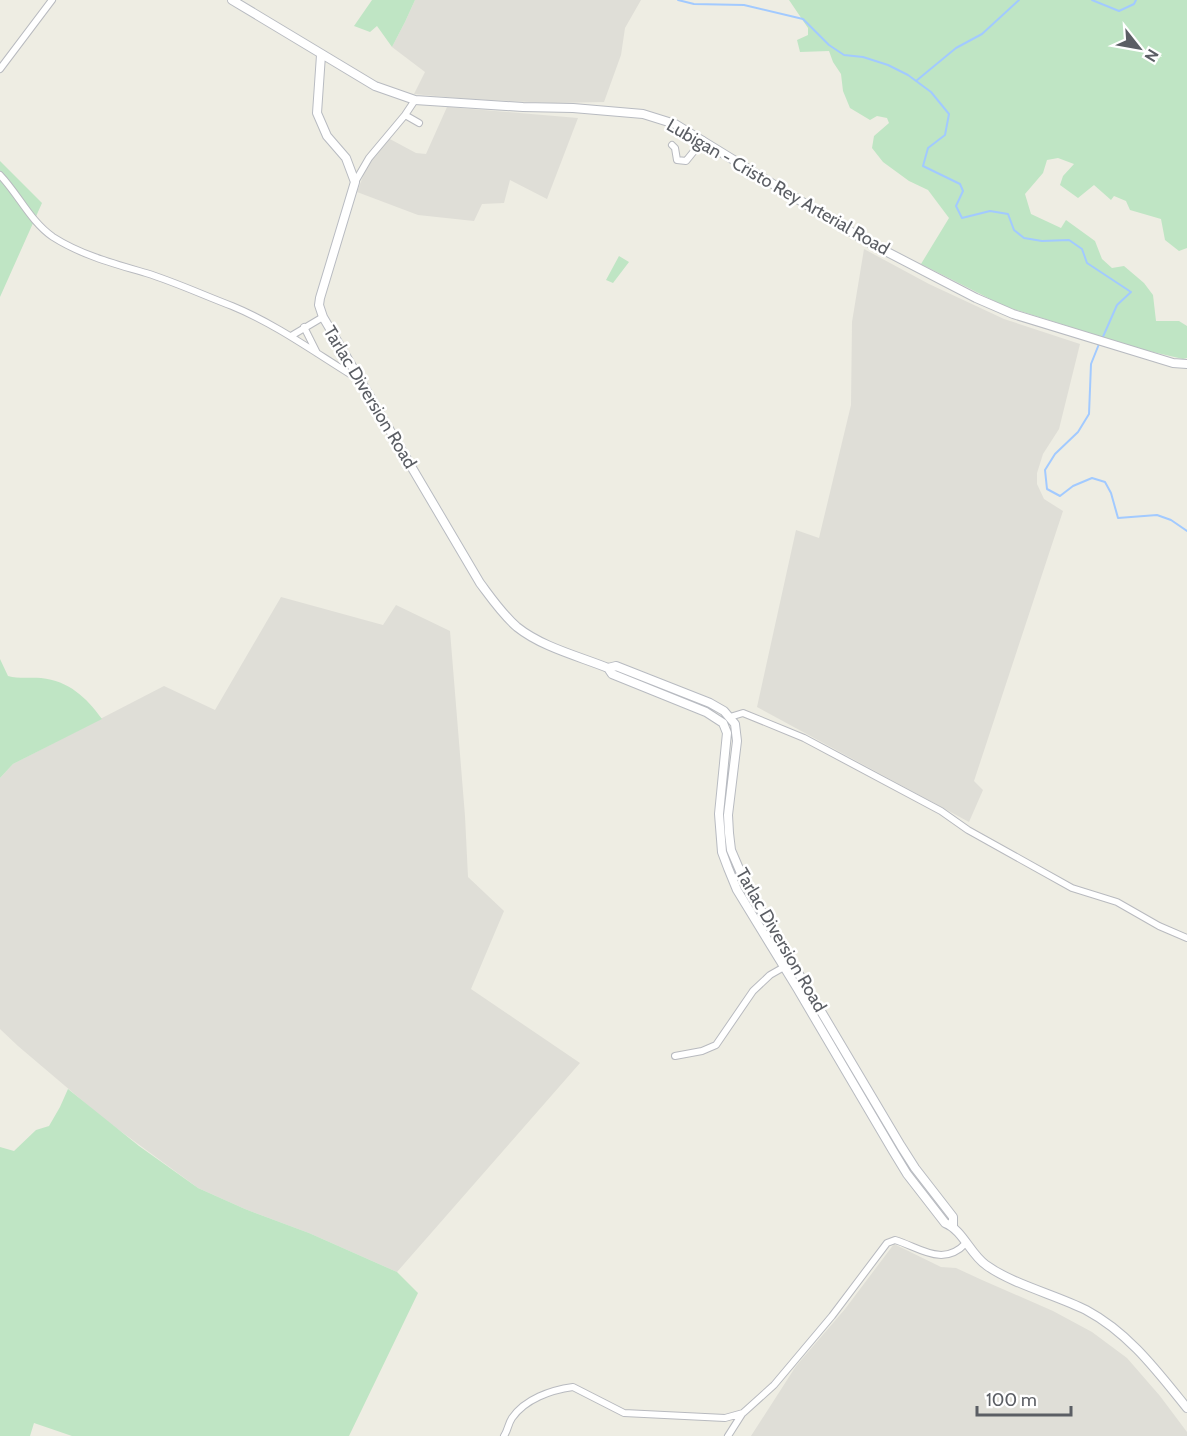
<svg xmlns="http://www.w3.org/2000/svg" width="1187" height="1436" viewBox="0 0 1187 1436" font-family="Cabin,sans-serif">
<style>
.industrial{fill:#dfded7}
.green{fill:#bfe5c4}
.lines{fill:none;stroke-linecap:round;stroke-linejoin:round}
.stream{stroke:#a2caff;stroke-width:2}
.minor-casing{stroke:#b8babf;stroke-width:8}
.secondary-casing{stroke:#b8bbc1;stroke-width:10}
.minor{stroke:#fff;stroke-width:6}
.secondary{stroke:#fff;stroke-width:8}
.labels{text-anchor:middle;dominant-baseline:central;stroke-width:5;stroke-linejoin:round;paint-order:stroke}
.street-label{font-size:18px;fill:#5b5e64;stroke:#fff}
</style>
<rect width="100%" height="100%" fill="#eeede3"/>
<!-- industrial -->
<path class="industrial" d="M415,0H641L625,28L621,55L604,102L553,103L468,99L414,94L425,72L392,47L405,22Z
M447,107L578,118L547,199L510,180L504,203L482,204L474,221L418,215L357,192L368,163L388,138L416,153L426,154Z
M864,249L929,284L1004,319L1080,344L1059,429L1043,454L1037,473V484L1044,499L1063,511L974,781L983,790L969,822L757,707L796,530L819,538L851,405L852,322Z
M281,597L383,625L396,605L450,631L465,816L468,877L504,911L471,989L580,1063L397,1272L309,1233L245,1209L198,1188L104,1119L18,1046L0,1029V778L13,764L164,686L215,710Z
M894,1244L941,1267L956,1268L982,1280L1053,1311L1092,1332L1127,1358L1160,1396L1187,1432V1436H751L796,1366L845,1309Z"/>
<!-- green -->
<path class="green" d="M372,0H415L405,22L392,47L377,26L370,32L354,26Z
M789,0H1187V248L1179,251L1165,240L1161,219L1130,210L1126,201L1114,196L1111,200L1094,185L1078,198L1060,185L1063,176L1074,164L1058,158L1047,160L1043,173L1025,194L1031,214L1061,228L1066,220L1095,241L1102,259L1112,268L1124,266L1144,283L1153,295L1156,321H1179L1187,326V358L1183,359L1140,349L1004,306L921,264L949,218L928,190L909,181L883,162L872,148L874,136L889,123L887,118L877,116L870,120L850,108L843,91L841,74L833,62L829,51L800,52L797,40L808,35V28Z
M0,161L42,203L0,297Z
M619,256L629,262L613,283L606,280Z
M0,659L8,676C19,679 30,677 41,678C69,681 86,697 102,719L13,764L0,778Z
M68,1089L139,1146L198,1188L245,1209L309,1233L397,1272L418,1293L349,1436H72L34,1423L30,1436H0V1147L14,1151L36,1130L49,1126L60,1107Z"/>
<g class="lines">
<!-- stream -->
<path class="stream" d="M678,0L694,4L744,5L803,19L829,45L844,55L863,57L888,65L908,75L931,92L949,114L945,135L928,148L923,166L960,184L963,191L956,206L962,218L990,211L1008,214L1014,230L1024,238L1042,241L1069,240L1082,249L1087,263L1131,292L1117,305L1102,339
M1092,0L1119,11L1134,4L1136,0
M916,81L956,48L982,34L1019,0
M1099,344L1091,364L1089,414L1078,432L1055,454L1045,470L1047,489L1060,496L1073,486L1092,478L1105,482L1111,493L1118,518L1157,515L1171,520L1187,531"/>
<!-- minor casing -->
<g class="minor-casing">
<path id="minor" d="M0,69L52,0
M405,115L419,123
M672,145L675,148L677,160L686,161L703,140
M0,175C19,195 30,221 53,237C81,255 115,264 146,273C175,282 203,295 232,306C276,324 317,354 358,379
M355,182L369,158L405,115L415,100
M304,327L317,353
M291,336L323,317
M730,717L743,713L804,738L941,811L968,830L1072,888L1117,902L1159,926L1187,938
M675,1056L702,1051L716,1045L753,991L770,975L784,967
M504,1436C508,1430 508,1424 512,1418C525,1399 551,1390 573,1387L624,1413L725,1418L743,1413L774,1385L832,1316L887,1243L895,1240C919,1247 943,1268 966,1243
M728,1436L742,1414"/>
</g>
<!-- secondary casing -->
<g class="secondary-casing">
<path id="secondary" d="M232,0L375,86L415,100L523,107L573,108L643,114L675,124L866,241L976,298L1013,314L1173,363L1187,364
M321,55L317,113L327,136L346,158L355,182L320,298L319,305L323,317L480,583C492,599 502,614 517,627C542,647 578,656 608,668L616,666L710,703L724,711L735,724L737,741L728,815L729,833L731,850L746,885L901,1146L915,1168L953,1217V1226
M608,668L612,674L706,712L723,723L727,733L719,814L722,852L728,868L737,890L797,988L893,1151L907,1174L945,1223C963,1230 970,1254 986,1265C1012,1284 1056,1295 1086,1310C1129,1333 1157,1371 1187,1408"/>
</g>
<!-- minor -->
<use href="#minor" class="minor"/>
<!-- secondary -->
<use href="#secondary" class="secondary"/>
</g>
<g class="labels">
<!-- street labels -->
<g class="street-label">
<text transform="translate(778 187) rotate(30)">Lubigan - Cristo Rey Arterial Road</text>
<text transform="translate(370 397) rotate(59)">Tarlac Diversion Road</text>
<text transform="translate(781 940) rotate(60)">Tarlac Diversion Road</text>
</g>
</g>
<!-- north arrow -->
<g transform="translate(1139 48) rotate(121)" stroke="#ffffff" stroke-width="4.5" paint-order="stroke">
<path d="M0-4.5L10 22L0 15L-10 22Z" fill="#5b5e64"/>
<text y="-9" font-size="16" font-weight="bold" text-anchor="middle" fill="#5b5e64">N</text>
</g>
<!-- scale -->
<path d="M977 1406v9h94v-9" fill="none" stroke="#5b5e64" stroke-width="3"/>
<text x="986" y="1406" font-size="18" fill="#5b5e64" stroke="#ffffff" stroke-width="4.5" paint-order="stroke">100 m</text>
</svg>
